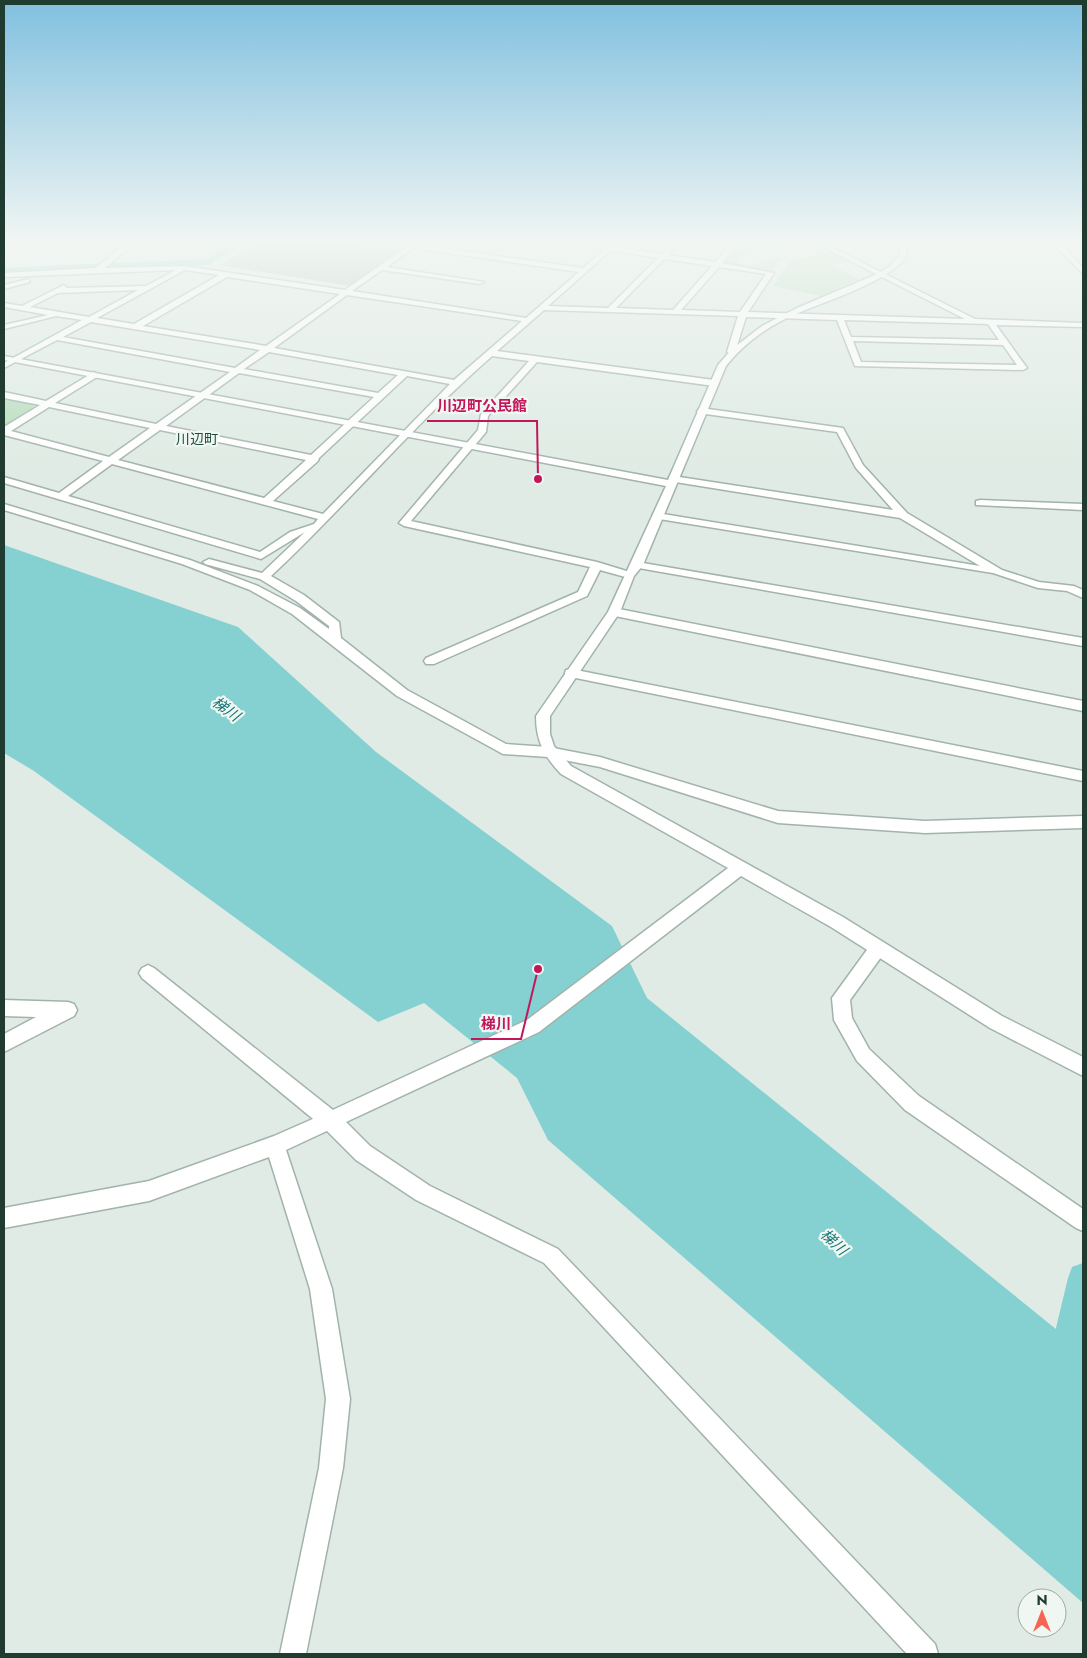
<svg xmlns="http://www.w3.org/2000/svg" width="1087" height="1658" viewBox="0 0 1087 1658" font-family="Jost,'Noto Sans JP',sans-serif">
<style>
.green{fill:#b7ddbc}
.water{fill:#85d1d2}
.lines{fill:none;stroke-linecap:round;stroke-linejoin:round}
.canal{fill:#85d1d2;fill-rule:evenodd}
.building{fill:#b5c6bd;stroke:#b2c5ba}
.minor-casing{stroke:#a2b3aa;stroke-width:3}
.tertiary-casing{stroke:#a2b3aa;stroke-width:3}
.minor{fill:#fff;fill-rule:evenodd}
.tertiary{fill:#fff;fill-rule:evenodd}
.labels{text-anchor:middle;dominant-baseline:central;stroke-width:4.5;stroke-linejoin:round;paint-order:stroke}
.far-quarter-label{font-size:14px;fill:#1b4e3b;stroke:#f0f7f2}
.water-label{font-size:15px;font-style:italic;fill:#197678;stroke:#f0f7f2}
.leader{fill:none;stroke:#c2185b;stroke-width:2}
.callout-dot{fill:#c2185b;stroke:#f0f7f2;stroke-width:2}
.callout-label{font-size:15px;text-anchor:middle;font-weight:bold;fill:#c2185b;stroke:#f0f7f2;stroke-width:4.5;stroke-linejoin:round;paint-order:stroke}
</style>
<rect width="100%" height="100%" fill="#dfebe4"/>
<!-- green -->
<path class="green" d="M801,242L807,243L777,251L761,250L738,258V263L748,266L778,257L782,259L773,271L728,264L723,262L740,246Z
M829,251L851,261L831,265L859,279L821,296L773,286L790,262Z
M4,398L35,404L31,410L4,427Z"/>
<!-- water -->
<path class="water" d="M4,545L238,627L376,752L612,926L647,998L1083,1351V1603L548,1140L517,1078L424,1003L378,1022L34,771L4,753Z"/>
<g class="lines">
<!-- canal -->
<path class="canal" d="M234,242H245L209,265L4,274V268L207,259Z
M1083,1263V1346L1074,1376L1063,1381L1052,1376L1047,1365L1068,1278L1072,1267Z"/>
</g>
<!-- building -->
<path class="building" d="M262,242H333L397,251L349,285L221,265Z"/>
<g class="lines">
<!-- minor casing -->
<g class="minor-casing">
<path id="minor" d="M128,242H135L105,268L184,266L345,290L413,242H420L417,245L583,268L605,249L566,242L608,246L613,242H620L615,247L661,254L673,242H680L668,255L715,262L733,242H740L722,263L774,273L748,312L965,319L813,242H821L975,319L1083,323V327L996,325L1027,368L1023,370L855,366L837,320L746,317L735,352L731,354L727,352L738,316L544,310L497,351L714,380L718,383L714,386L537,362L488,416L486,432L411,521L597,562L633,573V577L629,578L600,570L587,596L434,664H426L424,661L426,658L578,592L590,567L404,526L399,523L478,430L481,414L529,361L492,356C414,424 347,505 271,576L304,595L339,622L341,638L407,690L506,744L548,747L600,757L778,811L925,821L1083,816V828L925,833L778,823L600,767L548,757L503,754L397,696L292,614L250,590L182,564L4,510V504L190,560L258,586L300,608L329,629V626L296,601L260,579L205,564L203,562L209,559L262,573L305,532L261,559L4,483V477L59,493L103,461L4,435V427L40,405L4,398V392L46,401L94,372L98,375L97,377L55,403L156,424L230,372L57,340L4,368V363L82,320L56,316L4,329V325L48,315L4,307V303L22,306L64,285L67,288L146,286L176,270L4,277V273L96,268ZM413,248L579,272L526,318L352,291L382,270L480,284L484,282L387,267ZM611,250L658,258L608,308L548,306ZM664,259L712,266L673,310L616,308ZM719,267L766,274L740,312L681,310ZM185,270L219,275L134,324L97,318ZM227,277L340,294L266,346L143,326ZM138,290L89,317L30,307L58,293ZM347,295L522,321L454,380L274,348ZM844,320L988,324L999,340L851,337ZM91,322L260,350L235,368L63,337ZM853,341L1003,345L1017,365L861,362ZM269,352L398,375L378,393L244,369ZM239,373L374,397L311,455L166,426ZM407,376L450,384L323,514L273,501L318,461L319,458ZM49,407L150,428L109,457L11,431ZM160,430L306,460L264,498L118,460ZM112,464L318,519L314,524L290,532L260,552L68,496Z
M1052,242H1059L1083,268V274Z
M28,279L30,282L4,289V285Z
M701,408L843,428L863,465L907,513L1002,570L1039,582L1074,586L1083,590V598L1067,591L1038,588L993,573L653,518V514L657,513L980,566L900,518L669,481V477L673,476L893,510L856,468L837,432L698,413L697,411Z
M980,500L1083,504V510L976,505V501Z
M637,562L1083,638V646L633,567V563Z
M614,608L1083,701V711L610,615V609Z
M571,669L1083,771V781L566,676L565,673L566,670Z
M878,941L884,943L886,948L884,953L850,1000L852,1018L869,1049L919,1096L1083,1209V1231L1076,1228L905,1110L857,1061L834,1020L832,998L872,943Z
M148,965L154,968L338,1114L370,1146L430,1186L558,1249L935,1644L938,1654H907L544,1263L416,1200L356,1160L324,1128L142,978L139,973L142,968Z
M4,1000L68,1002L74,1004L77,1010L74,1016L4,1052V1034L36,1017L4,1016Z"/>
</g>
<!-- tertiary casing -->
<g class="tertiary-casing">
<path id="tertiary" d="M899,242H905L907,254C895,282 811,305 783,320C760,332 742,346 726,366L643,565L634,576L620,612L550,716V734L554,746L571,766L843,917L1002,1016L1083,1057V1076L990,1028L831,927L741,876L539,1032L286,1150L332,1289L350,1399L343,1468L306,1654H280L319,1468L326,1399L310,1289L269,1157L149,1201L4,1228V1208L149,1181L274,1136L324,1114L527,1020L728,868L561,774C544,756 536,741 536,716L608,612L666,486L4,360V356L668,480L718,365L732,349L762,326L797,308L877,274L890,266L900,255Z"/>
</g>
<!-- minor -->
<use href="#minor" class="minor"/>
<!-- tertiary -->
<use href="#tertiary" class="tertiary"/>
</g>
<!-- sky -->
<linearGradient id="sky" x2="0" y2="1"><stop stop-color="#80c0df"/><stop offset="0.51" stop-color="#f1f6f3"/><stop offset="1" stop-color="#f1f6f3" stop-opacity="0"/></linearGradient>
<rect width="1087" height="474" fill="url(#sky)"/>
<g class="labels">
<!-- far-quarter labels -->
<g class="far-quarter-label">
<text x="197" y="439">川辺町</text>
</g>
<!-- water labels -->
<g class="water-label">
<text transform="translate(226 709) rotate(36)">梯川</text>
<text transform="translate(834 1242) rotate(43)">梯川</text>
</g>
</g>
<!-- callouts -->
<path class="leader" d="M538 479L537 421H427M538 969L521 1039H471"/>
<g class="callout-dot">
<circle cx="538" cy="479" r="5"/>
<circle cx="538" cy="969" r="5"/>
</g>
<g class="callout-label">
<text x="482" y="411">川辺町公民館</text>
<text x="496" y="1029">梯川</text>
</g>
<!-- border -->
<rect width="1087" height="1658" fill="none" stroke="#203b30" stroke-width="10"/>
<!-- north arrow -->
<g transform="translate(1042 1613)"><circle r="24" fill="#f0f7f2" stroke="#9daca4"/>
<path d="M0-4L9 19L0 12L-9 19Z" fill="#f66453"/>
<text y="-8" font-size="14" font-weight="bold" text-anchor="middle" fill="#203b30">N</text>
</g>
</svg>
